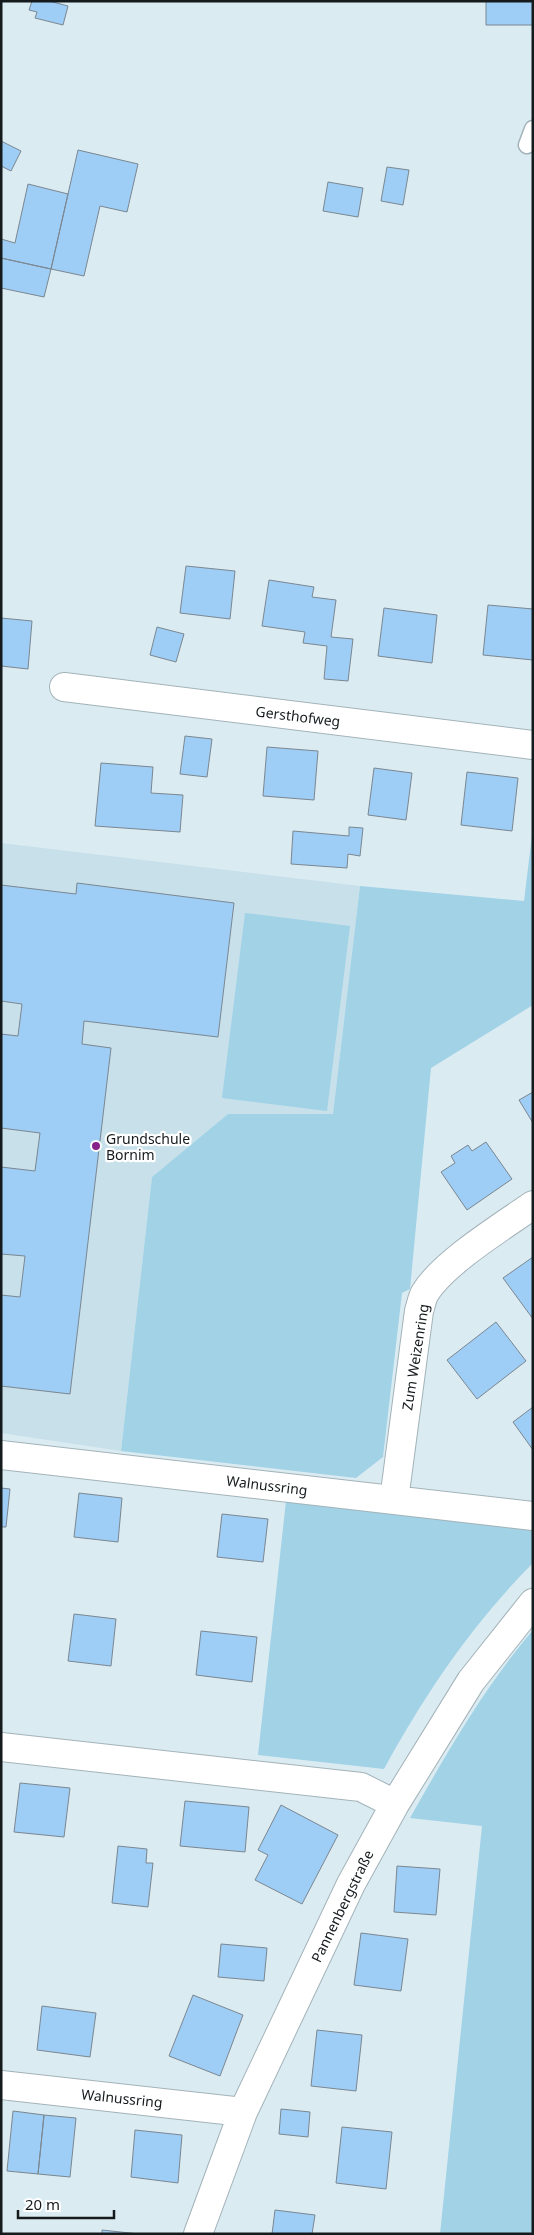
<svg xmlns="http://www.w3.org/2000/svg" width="534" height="2235" viewBox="0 0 534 2235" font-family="'Noto Sans',sans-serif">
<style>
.built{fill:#c7e0ea}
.green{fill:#a1d2e6}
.building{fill:#9ecdf5;stroke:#7b8791}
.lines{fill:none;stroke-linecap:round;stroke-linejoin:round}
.service-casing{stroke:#a3b3b9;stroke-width:19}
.minor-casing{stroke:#a3b3b9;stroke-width:30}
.service{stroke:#fff;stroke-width:16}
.minor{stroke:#fff;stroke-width:28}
.poi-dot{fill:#87228a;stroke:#fff;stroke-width:2}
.labels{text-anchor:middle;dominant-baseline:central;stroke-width:4.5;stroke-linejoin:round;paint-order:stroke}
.street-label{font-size:14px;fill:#151b1d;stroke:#fff}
.poi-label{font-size:14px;fill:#151b1d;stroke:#fff;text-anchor:start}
</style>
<rect width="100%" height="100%" fill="#dbebf2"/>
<!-- built -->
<path class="built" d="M1,843L360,886L333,1114H228L152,1177L121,1451L1,1433Z"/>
<!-- green -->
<path class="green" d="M533,827V1005L431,1068L410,1289L402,1293L383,1457L356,1478L121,1451L152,1177L228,1114H333L360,886L524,901Z
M245,913L350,926L327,1111L222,1098Z
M286,1501L533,1529V1563C472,1624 425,1694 384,1769L258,1755Z
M533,1630V2234H440L482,1826L410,1818C448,1751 483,1689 533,1630Z"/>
<!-- building -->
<path class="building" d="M32,1H49L68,6L63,25L35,18L37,12L29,10Z
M486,1H533V25H486Z
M1,141L21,151L11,171L1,166Z
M78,150L138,164L127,212L100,206L84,276L51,269Z
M387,167L409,170L403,205L381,201Z
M328,182L363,188L358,217L323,211Z
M28,184L68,194L51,269L1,258V239L15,243Z
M1,258L51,269L44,297L1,288Z
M186,566L235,571L230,619L180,613Z
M269,580L314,587L312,597L336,600L331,637L353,639L348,681L324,679L327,646L303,643L305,632L262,626Z
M488,605L533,609V660L483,655Z
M384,608L437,615L432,663L378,656Z
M1,618L32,621L28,669L1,666Z
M157,627L184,634L176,662L150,655Z
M185,736L212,739L207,777L180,774Z
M267,747L318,751L314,800L263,796Z
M101,763L153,767L151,793L183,795L180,832L95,826Z
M374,768L412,773L406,820L368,815Z
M467,772L518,778L512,831L461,825Z
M349,827L363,828L360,856L348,854L347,868L291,864L293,831L349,836Z
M77,883L234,903L218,1037L84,1021L82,1044L111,1048L70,1394L1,1386V1295L20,1297L25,1256L1,1254V1167L35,1171L40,1133L1,1128V1034L18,1036L22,1004L1,1001V885L76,894Z
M533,1092V1123L519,1100Z
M486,1142L512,1179L467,1210L441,1172L455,1163L451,1156L468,1145L472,1151Z
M533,1257V1319L503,1278Z
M496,1322L526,1361L477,1399L447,1360Z
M533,1407V1450L513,1422Z
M1,1488L10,1489L6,1527H1Z
M79,1493L122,1498L118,1542L74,1537Z
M222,1514L268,1519L263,1562L217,1557Z
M74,1614L116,1619L111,1666L68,1661Z
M201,1631L257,1637L252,1682L196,1675Z
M20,1783L70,1788L64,1837L14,1832Z
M185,1801L249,1807L245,1852L180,1846Z
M281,1805L338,1835L302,1904L255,1880L268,1855L258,1850Z
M118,1846L147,1849L146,1863H153L148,1907L112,1903Z
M397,1866L440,1869L436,1915L394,1912Z
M361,1933L408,1939L401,1991L354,1985Z
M221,1944L267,1948L264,1981L218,1977Z
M193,1995L243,2015L220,2076L169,2056Z
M42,2006L96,2013L90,2057L37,2050Z
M317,2030L362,2035L356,2091L311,2086Z
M281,2109L310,2112L308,2137L279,2134Z
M13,2111L44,2115L38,2174L7,2171Z
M44,2115L76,2118L70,2177L38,2174Z
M342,2127L392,2132L386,2189L336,2183Z
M135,2130L182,2135L178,2183L131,2177Z
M275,2210L315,2215L312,2234H272Z
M102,2230L139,2234H102Z"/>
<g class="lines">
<!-- service casing -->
<g class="service-casing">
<path id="service" d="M527,145L533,129"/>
</g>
<!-- minor casing -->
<g class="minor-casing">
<path id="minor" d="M64,687L533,745
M1,1455L533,1516
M394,1500L419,1311C421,1305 422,1298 425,1293C443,1263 503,1226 533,1205
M1,1747L361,1787L395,1804
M1,2085L243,2112
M198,2234L243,2112L351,1884L395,1804L471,1681L533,1603"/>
</g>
<!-- service -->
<use href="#service" class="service"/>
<!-- minor -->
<use href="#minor" class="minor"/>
</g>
<!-- markers -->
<circle class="poi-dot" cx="96" cy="1146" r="5"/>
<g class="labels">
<!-- street labels -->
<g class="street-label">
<text transform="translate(298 716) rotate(7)">Gersthofweg</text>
<text transform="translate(415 1357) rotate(-81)">Zum Weizenring</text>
<text transform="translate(267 1485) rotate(7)">Walnussring</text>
<text transform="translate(342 1906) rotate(-64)">Pannenbergstraße</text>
<text transform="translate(122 2098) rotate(6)">Walnussring</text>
</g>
<!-- poi labels -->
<g class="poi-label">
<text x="106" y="1138">Grundschule<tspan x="106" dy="16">Bornim</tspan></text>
</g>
</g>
<!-- border -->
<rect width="534" height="2235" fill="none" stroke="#151b1d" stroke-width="5"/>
<!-- scale -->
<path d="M18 2210v8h96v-8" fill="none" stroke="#151b1d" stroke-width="2.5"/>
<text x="25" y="2210" font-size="15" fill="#151b1d" stroke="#ffffff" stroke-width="4" paint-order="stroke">20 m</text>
</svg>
